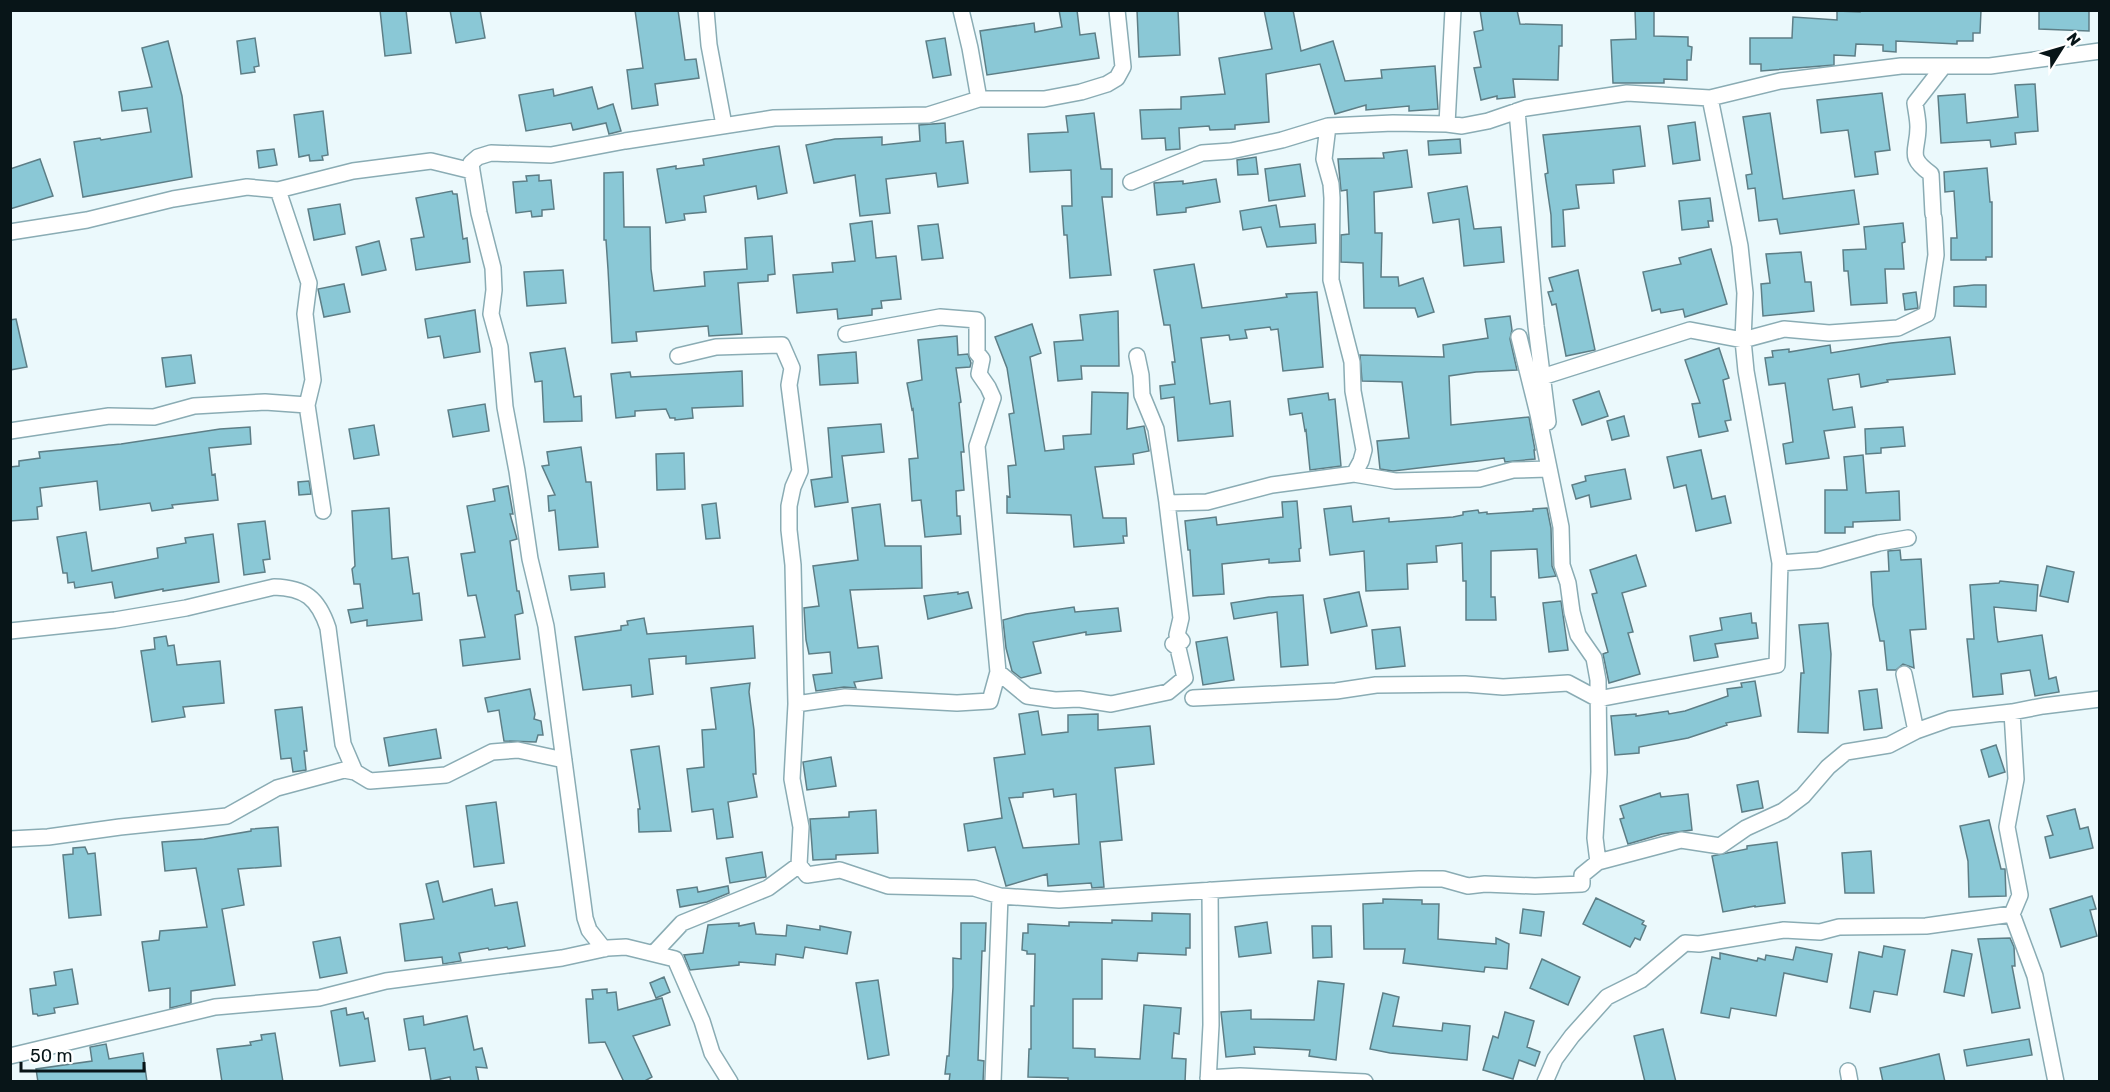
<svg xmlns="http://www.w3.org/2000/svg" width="2110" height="1092" viewBox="0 0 2110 1092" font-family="Rubik,sans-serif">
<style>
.building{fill:#8ac8d6;stroke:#5d7e86;stroke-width:1.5;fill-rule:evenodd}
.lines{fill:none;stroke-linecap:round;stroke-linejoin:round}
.street-casing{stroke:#8aacb4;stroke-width:18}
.street{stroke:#fff;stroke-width:15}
</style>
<rect width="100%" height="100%" fill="#ebf9fc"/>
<!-- building -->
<path class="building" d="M380,10H406L411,53L385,56Z
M450,10H480L485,38L456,43Z
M635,10H678L685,60L696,59L699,78L655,84L658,105L632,109L627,70L643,68Z
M1059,10H1077L1080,35L1095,33L1099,58L987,75L980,31L1034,23L1035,32L1062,27Z
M1137,10H1178L1180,55L1139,57Z
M1264,10H1293L1301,51L1333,41L1345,81L1382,78L1381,70L1435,66L1438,109L1409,111V106L1366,110V105L1335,114L1320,64L1266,74L1269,122L1235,125V129L1210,130L1209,126L1179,128L1180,149L1166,150L1165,138L1142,139L1140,110L1181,109V97L1225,94L1219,58L1272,49Z
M1480,10H1517L1520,24L1562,25V46H1559L1558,80L1513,79L1515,97L1497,99V96L1481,100L1474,68L1481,67L1474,32L1483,30Z
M1635,10H1654V36L1688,37V46L1692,47L1691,60H1687V80L1664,79V83H1613L1611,40L1636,39Z
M1860,10H1981L1980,33H1973V41H1957V44L1896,41V52L1883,51V45L1856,44L1855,56L1834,55V65L1761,71V64H1750V38H1792L1793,17L1837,20V11L1860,12Z
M2039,10H2089V31L2039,29Z
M255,38L259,66L254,67L255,72L241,74L237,41Z
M945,38L951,75L933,78L926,41Z
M168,41L182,96L192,177L83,197L74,142L100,138L101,140L151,132L147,108L122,111L119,92L152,87L142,48Z
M2035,84L2038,131L2015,133L2016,144L1991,147L1990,140L1941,143L1938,96L1965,94L1967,123L2018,117L2015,85Z
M592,87L598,109L613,104L621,131L609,134L606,123L573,130L571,123L526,131L519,95L553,89L554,96Z
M1882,93L1890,150L1875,152L1878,174L1855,177L1848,130L1821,133L1817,100Z
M323,111L328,155L322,156L323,160L310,161L309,155L299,157L294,115Z
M1094,113L1101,169H1112V197H1102L1111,275L1070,278L1067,235H1064L1062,206H1072L1071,170L1030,172L1028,134L1068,132L1066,116Z
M1770,113L1783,199L1854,190L1859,224L1780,234L1777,219L1759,221L1755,188L1748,189L1746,175L1752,174L1743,117Z
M1695,122L1700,160L1673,164L1668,126Z
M945,123L946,143L963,141L968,183L938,187L936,173L886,179L890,213L860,216L855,175L814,183L806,145L835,139L882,137V145L920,141L919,125Z
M1640,126L1645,166L1613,170L1614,183L1576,185L1579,208L1563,210L1565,246L1552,247L1551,215L1545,174L1548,173L1543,135Z
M1460,139L1461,153L1429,155L1428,141Z
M779,146L787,193L758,199L756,186L704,196L706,212L684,214L685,220L666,223L657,169L676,166V169L704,165L703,159Z
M274,149L277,165L259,168L257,151Z
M1407,150L1412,187L1374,192L1375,233H1382L1381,277H1398L1399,286L1423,278L1434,312L1418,317L1415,308H1364L1363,263L1341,262V235L1349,234L1347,190L1341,191L1338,159L1384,158L1383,153Z
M1256,157L1258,174L1238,175L1237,160Z
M40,159L53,196L10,209V169Z
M1300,164L1305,196L1269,201L1265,169Z
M1987,168L1990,202H1992V257H1986V260H1951V238H1957L1954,191L1945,192L1944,172Z
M623,172L624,227H650L651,269L654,291L705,286L704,272L747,269L745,238L772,236L775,274L768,275V281L738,283L742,334L709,336L708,326L636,332L637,341L612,343L608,269L606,240H604V173Z
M539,175V181L551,180L554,209L542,210V216L532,217L531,211L516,213L513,182L527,181L526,176Z
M1216,179L1220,202L1186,208V212L1157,215L1154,183L1183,181V184Z
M1467,186L1474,229L1501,227L1504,262L1464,266L1459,219L1433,223L1428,193Z
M452,191L453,194H457L463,239L467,238L470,262L416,270L411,239L424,237L416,198Z
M1710,198L1713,221H1708L1709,227L1682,230L1679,201Z
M340,204L345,234L314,240L308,209Z
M1276,205L1280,227L1315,224L1316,243L1267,247L1261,227L1243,230L1240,211Z
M872,221L876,258L896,256L901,299L881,301L882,308L872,309V315L838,319L837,309L797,313L793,275L833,272L832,263L855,261L850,224Z
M1903,223L1905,242L1902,243L1904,269H1885L1887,303L1851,305L1848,271H1844L1843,250L1866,249L1864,227Z
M938,224L943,258L922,260L918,226Z
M379,241L386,270L362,275L356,247Z
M1711,249L1727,304L1685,317L1683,309L1661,313L1660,309L1652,311L1643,272L1681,264L1679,258Z
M1801,252L1805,282H1811L1814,311L1763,316L1761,284L1770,283L1766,254Z
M1194,264L1202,308L1287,297L1286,294L1317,292L1323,367L1283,371L1278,329L1271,330L1270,327L1245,330L1247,338L1230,340L1229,335L1201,338L1210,404L1230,401L1233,436L1178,441L1174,397L1161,399L1160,386L1175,384L1172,362H1175L1170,325H1164L1154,270Z
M563,270L566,303L527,306L524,272Z
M1578,270L1595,350L1566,356L1556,304L1552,305L1548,292L1553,291L1549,278Z
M344,284L350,312L324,317L318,289Z
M1974,285H1986V307L1954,306V287Z
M1916,292L1918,308L1905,310L1903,294Z
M475,310L480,352L444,358L440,336L428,338L425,319Z
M1118,311L1119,366H1081L1082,379L1058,381L1054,342L1083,340L1080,315Z
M1510,316L1512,330L1510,339L1517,370L1476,372L1449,376L1451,425L1529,417L1535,450H1534L1535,459L1505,462L1504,458L1393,471L1380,469L1377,441L1409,438L1402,382L1362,381L1360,355L1444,357L1443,345L1488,338L1485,319Z
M16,319L27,367L10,370V320Z
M1032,324L1041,353L1030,357L1045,451L1064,449L1063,436L1091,434L1092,392L1128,393L1127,429L1144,426L1149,451L1133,454L1134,464L1095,467L1103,518H1126L1127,536H1123L1124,543L1074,547L1071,515L1007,513V496L1010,497L1008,466L1016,465L1009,414L1014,413L1007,368L995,337Z
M957,336L958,355L968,354L971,363L970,367L956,368L961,402L959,403L964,452H961L964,490L956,491L957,516H960L961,534L925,537L921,500L912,501L909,459L918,458L913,409L912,410L907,383L922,380L918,340Z
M1950,337L1955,374L1887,380L1888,382L1861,387L1859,374L1828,379L1833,410L1852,407L1855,427L1824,431L1829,458L1786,464L1783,444L1793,442L1790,418L1785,383L1769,385L1765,358L1773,357L1772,351L1789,349V352L1830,345L1831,353L1891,343Z
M565,348L574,397L581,396L582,421L544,422L542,381L535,382L530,353Z
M1719,348L1729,378L1723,380L1731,420L1725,421L1728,431L1699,437L1692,404L1700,403L1685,360Z
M856,352L858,383L820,385L818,355Z
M191,355L195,383L166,387L162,358Z
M742,371L743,406L692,408L693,418L675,420V418H670L666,409L635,411V416L616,418L611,374L630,372L631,377Z
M1599,391L1608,416L1582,425L1573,400Z
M1328,393L1329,400L1335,399L1341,466L1310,470L1306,430L1305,431L1302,413L1290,415L1288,399Z
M485,404L489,431L453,437L448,410Z
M1624,416L1629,436L1612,440L1607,421Z
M881,424L884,452L842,456L848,502L815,507L811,480L832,477L828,428Z
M374,425L379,455L354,459L349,429Z
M250,427L251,444L209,448L212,475L215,474L218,500L172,505L173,508L152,511L150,503L100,510L97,481L40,488L42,506L37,507L38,519L10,521V467L19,466V461L40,458L39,452L121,444L220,429Z
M1903,427L1905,446L1881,448V453L1866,454L1865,429Z
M581,447L586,482H591L598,547L559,550L555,510L549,511L548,496L555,495L542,466L549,465L547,452Z
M1701,450L1712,499L1725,496L1731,523L1696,531L1686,485L1674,488L1667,457Z
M684,453L685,489L657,490L656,454Z
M1863,455L1866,493L1899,491L1900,520L1853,522V527H1845V533H1825V490H1847L1844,457Z
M1625,469L1631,499L1591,507L1589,495L1576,499L1572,485L1586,481L1585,476Z
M309,481L311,494L299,495L298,482Z
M508,486L513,514H510L517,539L510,541L517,591H519L523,613L515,615L520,659L463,666L460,640L485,637L476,595L468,596L461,554L475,552L467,506L495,501L493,489Z
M1297,501L1301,548L1299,549L1300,561L1269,563V559L1222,564L1224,594L1193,596L1190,550H1188L1185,521L1216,517L1217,525L1283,517L1282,502Z
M716,503L720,538L706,539L702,505Z
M880,504L885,546H921L922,588L850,590L858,648L878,646L882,678L854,682L856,688L844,687L816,691L813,675L832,673L830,652L809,654L806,640L804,608L819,606L813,566L858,560L852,508Z
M1351,506L1353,522L1389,518V522L1453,517L1463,515V512L1478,510L1479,513L1487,512V514L1533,511V509L1547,508L1551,528L1552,566L1556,576L1539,578L1537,549L1491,551V597H1495L1496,620H1466V581H1463L1462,543L1436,546L1437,562L1407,564L1408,589L1366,591L1364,551L1330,555L1324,509Z
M389,508L392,559L408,557L413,594L419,593L422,620L367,626V620L351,623L348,610L363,608L360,584H354L352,569L355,566L352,511Z
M265,521L270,559L263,560L265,572L244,575L238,524Z
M86,532L92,571L158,558L157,548L186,543L185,538L213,534L219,582L163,591V589L115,598L112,582L75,588L74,582L68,583L67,573H63L57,537Z
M1900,550L1901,560L1921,559L1926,629L1910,630L1914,668L1903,664L1896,670H1887L1884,641H1880L1873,605L1871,572L1889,571L1888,551Z
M1636,555L1646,586L1622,593L1633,632L1628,633L1640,674L1609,683L1603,654L1608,652L1592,594L1597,593L1590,570Z
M2047,566L2074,572L2068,602L2040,596Z
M604,573L605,587L571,590L569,576Z
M2000,581L2038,585L2036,611L1994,607L1997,637L1998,642L2042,635L2049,679L2056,677L2059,692L2035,696L2030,670L2001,674L2003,694L1973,697L1967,639H1974L1970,585L1999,583Z
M958,592V594L968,592L972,608L928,619L924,596Z
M1359,592L1367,626L1331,633L1324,599Z
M1303,595L1308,665L1281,667L1277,612L1234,619L1231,603L1269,597Z
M1561,601L1568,650L1549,652L1543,603Z
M1074,607L1075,612L1118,608L1121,631L1086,635V632L1033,642L1041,673L1021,678L1012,671L1006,648L1003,620L1026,614Z
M1751,613L1752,623H1756L1758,638L1715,644L1718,657L1694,661L1690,636L1722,630L1720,618Z
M644,618L647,634L753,626L755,658L686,664V656L649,659L653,694L632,697L631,685L583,690L575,637L621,630V626L628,625L627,621Z
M1828,623L1831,654L1828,733L1798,732L1801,673H1804L1799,625Z
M1400,627L1405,666L1376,669L1372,630Z
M166,636L168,646L174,645L177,665L220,661L224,703L183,707L185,717L152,722L141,651L155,649L154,638Z
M1227,637L1234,680L1203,685L1196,642Z
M1755,681L1761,716L1726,723L1727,725L1688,738L1639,747V753L1615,755L1611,716L1636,714V716L1668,711L1669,714L1685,711L1728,696L1727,689L1742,687L1741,683Z
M750,683L749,692L754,730L756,774H753L757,797L728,802L733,837L717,839L713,809L692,812L687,769L704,767L702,730L716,729L711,688Z
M530,689L535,714L534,719L541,721L543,735H538L536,742L504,741L499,710L488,712L485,698Z
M1877,689L1882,728L1864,730L1859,691Z
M302,707L307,751H304L306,770L293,772L291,758L281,759L275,710Z
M1038,711L1042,735L1068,732V715L1098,714V730L1150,726L1154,764L1115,768L1122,840L1100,842L1104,887L1092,888L1091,883L1048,886L1047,874L1006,886L995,847L968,851L964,824L1002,818L994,758L1025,754L1019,714ZM1053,789L1054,797L1076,794L1079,844L1023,848L1009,798L1023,797V793Z
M436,729L441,758L389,766L384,738Z
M1996,745L2005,772L1989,777L1981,750Z
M659,746L671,831L639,832L638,809H640L631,750Z
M831,757L836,786L807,790L803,762Z
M1758,781L1763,808L1742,812L1737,785Z
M1660,793L1661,797L1688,794L1692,830L1662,834L1628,844L1620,819L1624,818L1620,806Z
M496,802L504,863L474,867L466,806Z
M2075,809L2080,829L2088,827L2093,848L2050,858L2045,837L2053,835L2047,816Z
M876,810L878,853L836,855V859L813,860L810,819L849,817V812Z
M1989,820L2001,869H2005L2006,896L1969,897L1968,861L1960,826Z
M278,827L281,866L238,869L244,905L222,909L235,985L191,991V1003L170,1008V988L149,991L142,942L159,940L160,931L207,927L196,868L165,871L162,842L204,839L251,831V829Z
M1777,842L1785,903L1755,907V906L1723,912L1712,856L1747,849V846Z
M85,847L88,854L95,853L101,915L69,918L63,855L73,854V848Z
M1871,851L1874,893H1845L1842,853Z
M762,852L766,877L730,883L726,858Z
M438,881L443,902L492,889L495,906L517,902L525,946L508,949L507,947L489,950L488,948L459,953L461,961L443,964L442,957L405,961L400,924L434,919L426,884Z
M728,886L729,893L707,902L680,907L677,890L697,887L698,892Z
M2092,896L2096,909L2090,910L2097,936L2061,947L2050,909Z
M1596,898L1644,921L1642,924L1646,926L1640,940L1635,938L1630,947L1583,924Z
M1383,899L1422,900V904H1439L1438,939L1496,944V938L1509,944L1507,969L1485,967L1484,972L1403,963L1405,949H1364L1363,904L1383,903Z
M1523,909L1544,912L1541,936L1520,933Z
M1152,913L1190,914V948H1186V955L1138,953L1137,961L1102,959V999H1073V1048L1095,1049V1057L1140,1059L1144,1005L1181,1008L1179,1034L1174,1033L1172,1058L1186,1059L1185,1082H1068V1078L1028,1077L1029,1049H1031V1006H1034L1035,954H1027V951L1022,950L1023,933H1028V924L1069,926V922L1112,923V920L1152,921Z
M1267,922L1271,953L1239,957L1235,927Z
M739,923V926L754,923L756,934L786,936L787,925L820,930V926L851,932L847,954L805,947L803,958L776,954L775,965L739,962V965L690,970L684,955L703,953L708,925Z
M961,923H986L985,951H982L978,1060L984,1061L983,1082H949L950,1074H945L947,1056H949L953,987V958L961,959Z
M1312,926H1331L1332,957L1313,958Z
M340,937L347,973L320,978L313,942Z
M2010,938L2014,947L2015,966H2012L2020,1008L1992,1013L1978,939Z
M1884,946L1905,950L1897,995L1874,991L1870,1012L1850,1008L1859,952L1882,957Z
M1796,947L1832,954L1827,982L1784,973L1776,1016L1731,1008L1729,1018L1701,1013L1712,957L1720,959V953L1757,961L1758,958L1765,960L1766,955L1793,960Z
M1952,950L1972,954L1964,996L1944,992Z
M1542,959L1580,977L1568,1005L1530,988Z
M72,969L78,1004L54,1008L55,1013L38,1016L37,1014H33L30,989L56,985L54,972Z
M664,977L670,992L656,998L650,983Z
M878,980L889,1055L868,1059L856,983Z
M1318,981L1344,984L1336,1060L1309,1056L1310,1050L1254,1047L1255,1054L1226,1057L1221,1012L1251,1010V1019L1314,1020Z
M607,989V993L616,992L618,1010L662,998L670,1025L633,1036L652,1077L643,1082H624L605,1042L589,1043L586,999H593L592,990Z
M1383,993L1399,997L1393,1026L1442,1031L1443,1023L1470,1026L1467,1060L1390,1053L1370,1049Z
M346,1008L347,1015L363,1012L365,1019L368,1018L375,1061L340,1066L331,1011Z
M1505,1012L1534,1021L1527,1047L1540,1052L1535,1066L1519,1060L1513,1079L1483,1070L1493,1036L1498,1038Z
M423,1016L424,1025L467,1016L474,1050L482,1048L487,1068L476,1067L479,1082H451L450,1077L431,1081L425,1048L409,1050L404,1019Z
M1663,1029L1676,1082H1645L1634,1036Z
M275,1033L283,1082H222L217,1049L251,1045L250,1042L262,1040L261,1035Z
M2029,1039L2032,1055L1967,1066L1964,1050Z
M106,1044L109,1059L143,1053L147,1082H38L36,1069L92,1061L90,1047Z
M1939,1054L1945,1082H1883L1880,1068Z"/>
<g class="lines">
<!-- street casing -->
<g class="street-casing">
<path id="street" d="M706,10L709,45L724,125
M961,10L970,48L979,99
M1517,111L1536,326L1548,422
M1447,124L1453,10
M1328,126L1324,159L1331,184L1332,198L1331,280L1352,362L1353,391L1364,450L1361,461L1354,474
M472,171L479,213L493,268L494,290L491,314L500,347L505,407L517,471L530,559L546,626L585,918L589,930L604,949
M1131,182L1202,153L1231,151L1282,140L1328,126L1393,123L1447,124L1462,126L1488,121L1526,108L1627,93L1710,98L1780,81L1901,66H1990L2100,51
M278,190L309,283L305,314L313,380L307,405L323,511
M1933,214L1931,174C1906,156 1918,152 1918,127C1918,119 1916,111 1915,103L1943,67
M10,232L87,220L173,199L247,187L278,190L353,171L431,161L472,171L471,163L478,157L491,153L551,155L625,141L774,118L928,115L979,99H1044L1081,92L1107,84L1117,78L1123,67L1117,10
M846,334L940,317L977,320V353L982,359L979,374L988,387L993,398L977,446L998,672
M1519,337L1538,414L1561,527L1562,565L1568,583L1572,612L1578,635L1594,658L1598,680L1599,772L1595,838L1598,862
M678,356L716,347L782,345L792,368L789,385L800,471L793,487L789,506V530L793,565L796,704L792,779L801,827L799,865L807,875L840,870L888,886L974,888L1000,896L1059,900L1261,887L1419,879H1443L1468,886L1485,884L1535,886L1582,884V875L1598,862L1681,840L1720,846L1746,828L1783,811L1803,796L1828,767L1846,752L1889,745L1916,731L1950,719L2012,712L2043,706L2100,699
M1137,356L1141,375L1142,395L1156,429L1168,509
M1542,377L1690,330L1743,340L1784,329L1829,333L1898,328L1927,314L1936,255L1934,218
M10,431L109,416L154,417L194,406L265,402L307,405
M1167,503L1207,502L1272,485L1354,474L1395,481L1479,479L1513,470L1548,469
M1780,563L1819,560L1879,543L1908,538
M10,631L115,620L186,608L274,587C305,588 318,598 328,628L343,744L355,772
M1904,674L1916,731
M1193,698L1336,691L1376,685L1465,684L1503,687L1568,683L1598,699L1777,665L1780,563L1746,371L1743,340L1745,293L1740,246L1710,98
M796,704L845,697L957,703L990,701L998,672L1027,696L1055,700L1079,699L1111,704L1168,692L1185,678L1178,648L1173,644L1182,641L1177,635L1181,618L1167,503
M2012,712L2016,779L2007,827L2020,895L2012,914L2035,976L2056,1082
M10,839L48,837L120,827L227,816L277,788L344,770L355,772L370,781L446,775L492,752L518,750L564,760
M654,953L682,923L768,888L799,865
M10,1056L215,1007L319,998L386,981L562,958L608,948L626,947L675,959L702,1021L712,1053L730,1082
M1848,1071L1850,1082
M1208,1078L1240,1076L1365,1082
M993,1082L1000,896
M1208,1082L1211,1025L1210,890
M1545,1082L1555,1059L1572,1036L1607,997L1641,980L1685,943L1699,944L1784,930L1820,932L1839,927L1926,926L2012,914"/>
</g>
<!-- street -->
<use href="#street" class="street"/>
</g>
<!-- border -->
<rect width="2110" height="1092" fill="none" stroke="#081518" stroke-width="24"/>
<!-- north arrow -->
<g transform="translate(2062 48) rotate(53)" stroke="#ffffff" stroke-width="4.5" paint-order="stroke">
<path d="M0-4.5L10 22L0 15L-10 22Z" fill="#081518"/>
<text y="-9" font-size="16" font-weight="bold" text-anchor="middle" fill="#081518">N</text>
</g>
<!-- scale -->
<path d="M21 1062v9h123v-9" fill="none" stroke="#081518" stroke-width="3"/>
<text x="30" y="1062" font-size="18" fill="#081518" stroke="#ffffff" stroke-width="4.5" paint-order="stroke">50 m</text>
</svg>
